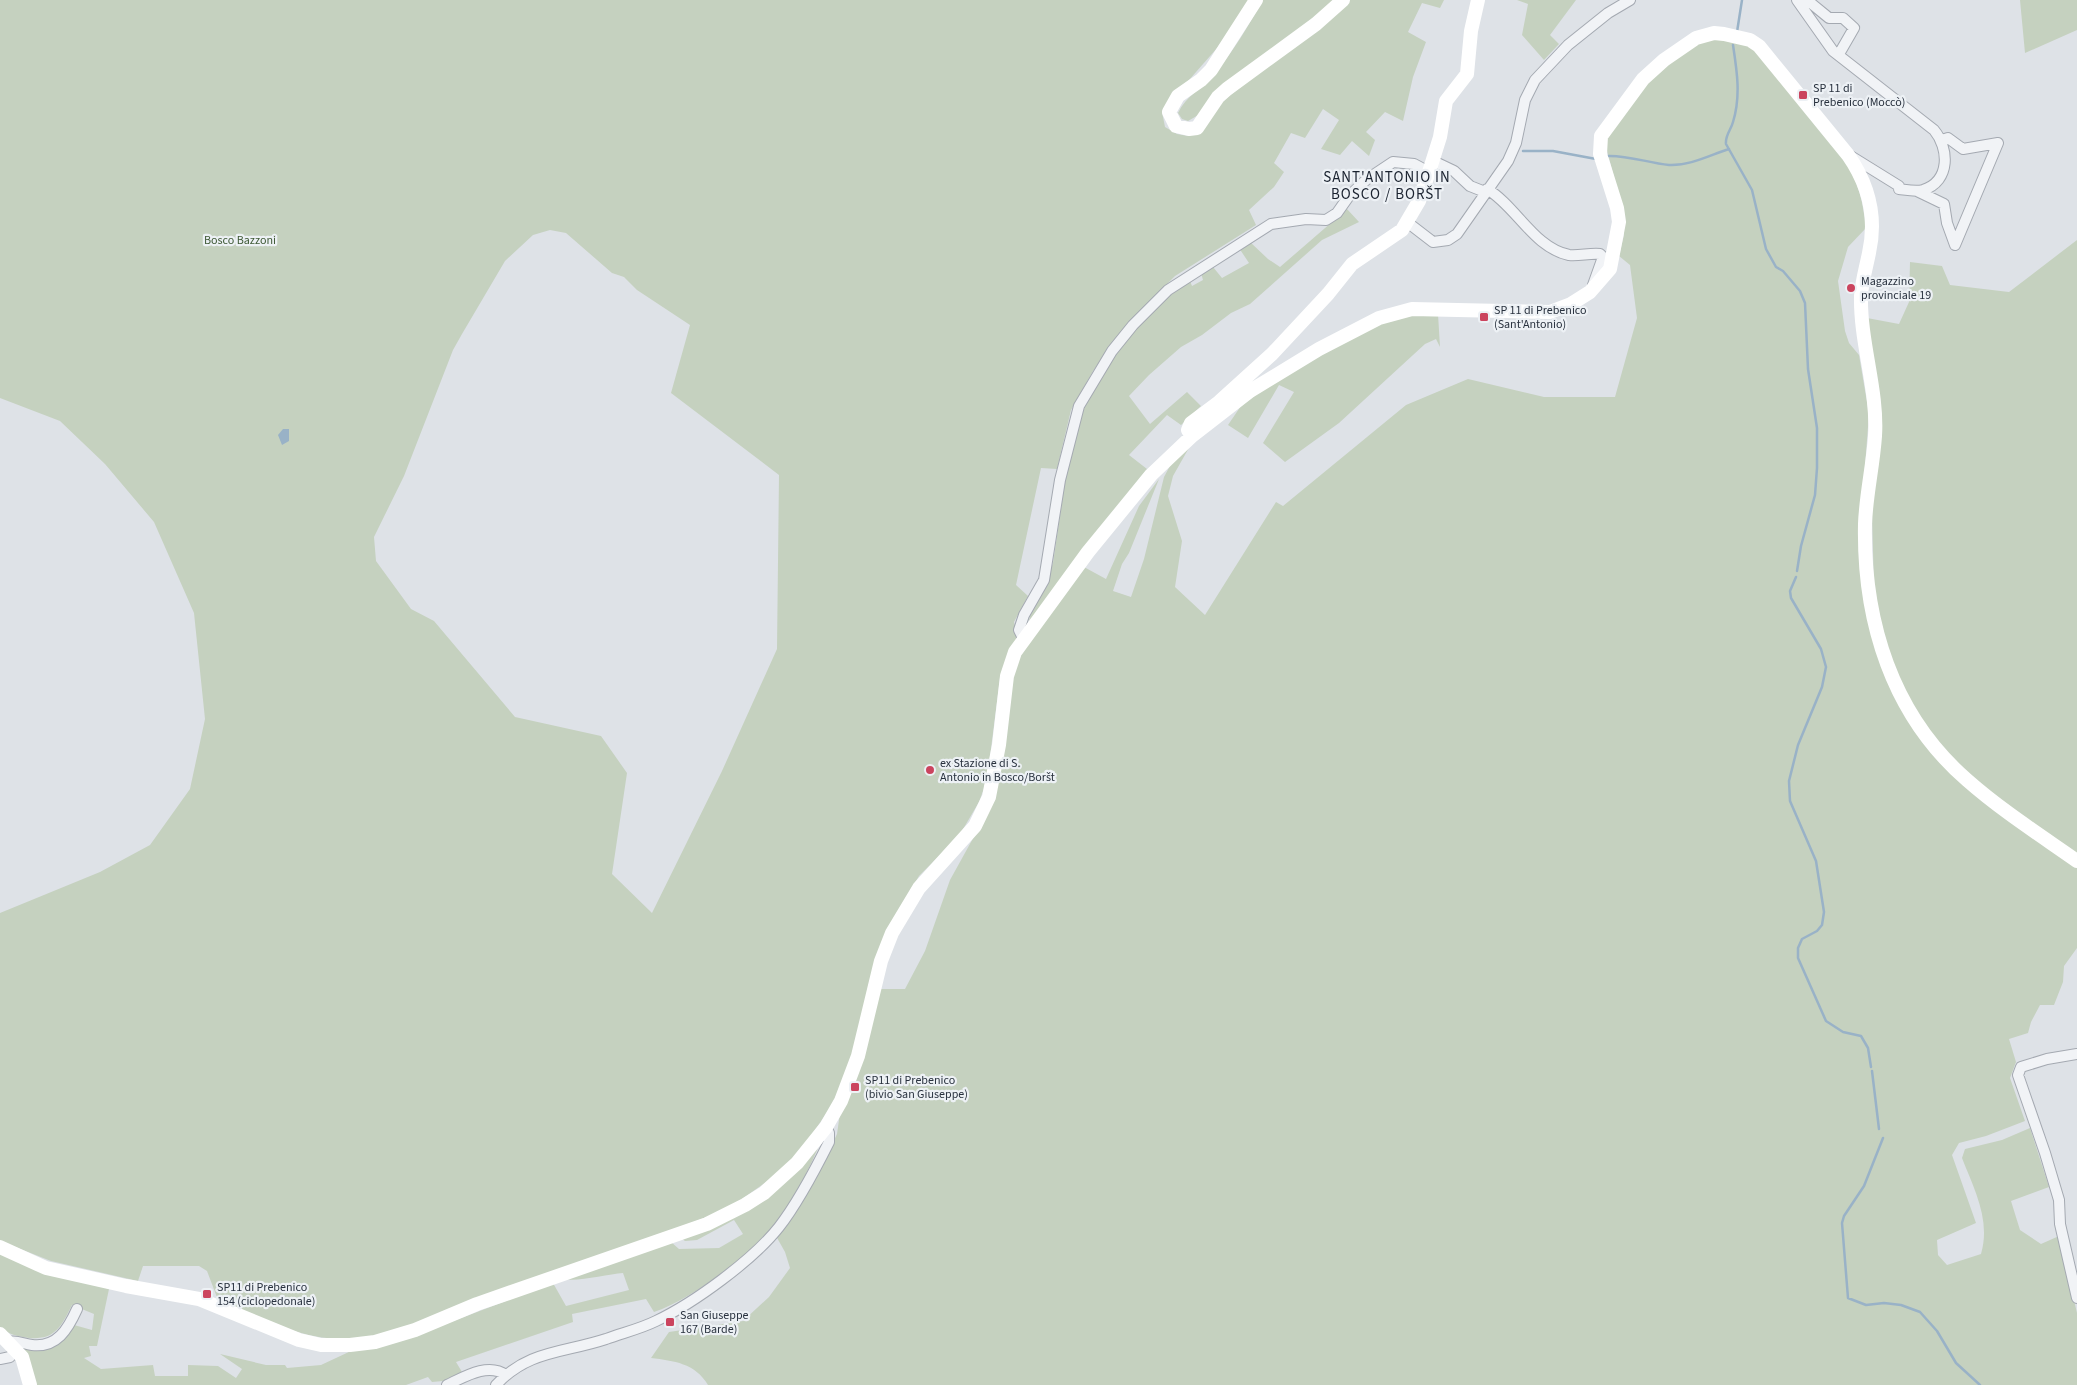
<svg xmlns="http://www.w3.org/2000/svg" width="2077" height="1385" viewBox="0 0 2077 1385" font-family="'Source Sans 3',sans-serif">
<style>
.green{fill:#c5d1bf;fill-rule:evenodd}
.water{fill:#99b2c7}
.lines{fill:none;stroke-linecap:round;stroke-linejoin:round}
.stream{stroke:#99b2c7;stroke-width:2.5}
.street-casing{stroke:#a4a9b1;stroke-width:12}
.street{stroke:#f1f3f6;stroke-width:10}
.secondary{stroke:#fff;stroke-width:14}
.poi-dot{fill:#cb445e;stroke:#edf1f5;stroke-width:2}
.labels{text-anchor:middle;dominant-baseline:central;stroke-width:4.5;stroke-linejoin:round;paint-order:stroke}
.poi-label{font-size:12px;fill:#28313e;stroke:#edf1f5;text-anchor:start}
.park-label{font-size:12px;fill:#3e5935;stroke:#edf1f5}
.quarter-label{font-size:15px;letter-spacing:1px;fill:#1a222f;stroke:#edf1f5}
</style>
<rect width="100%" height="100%" fill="#dee2e7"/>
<!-- green -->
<path class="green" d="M0,0H1250L1218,47L1189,80L1172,94L1162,112L1165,127L1177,134L1188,136L1217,106L1348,0H1444L1440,8L1422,3L1408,32L1426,42L1413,77L1403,121L1385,112L1366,132L1375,140L1369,156L1352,141L1340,155L1321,149L1339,120L1323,109L1305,138L1291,133L1274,163L1284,172L1274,187L1249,210L1256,225L1175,276L1127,324L1093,371L1071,410L1057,469L1041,468L1016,585L1028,596L1014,622L1018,638L1000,678L987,780L979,802L959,836L919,876L886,931L850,1063L832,1105L798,1155L772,1178L742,1199L715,1214L403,1329C384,1334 363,1339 343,1339C299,1339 257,1317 218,1300L207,1271L199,1266H143L138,1281L51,1261L0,1241V913L100,872L150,845L190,789L205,719L194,613L154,522L105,464L60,421L0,398ZM550,230L566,233L612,273L624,277L637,290L690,325L671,393L779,475L777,649L722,771L652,913L612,874L627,773L601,736L515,717L434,621L411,609L376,561L374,537L404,476L453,350L462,334L505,261L533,235Z
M1263,0H1336L1200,114L1188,121L1182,119L1178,113C1186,96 1202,88 1214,74C1234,51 1248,26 1263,0Z
M1517,0H1576L1550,35L1559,44L1544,60L1522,35L1528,4Z
M2020,0H2077V30L2025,53Z
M1728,38L1754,48L1840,153C1858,181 1862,195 1866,228L1848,247L1838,281L1845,331L1849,343L1859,355L1869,414L1859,544L1908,720L1926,746L1942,763L2077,867V948L2064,966L2063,982L2054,1005H2040L2031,1022L2028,1033L2009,1039L2016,1062L2010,1078L2025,1121L1986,1136L1959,1143L1952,1155L1976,1223L1937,1240L1938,1255L1947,1265L1981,1254C1991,1220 1974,1189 1962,1158L1965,1149L2002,1140L2030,1128L2049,1187L2011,1201L2020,1230L2041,1244L2059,1236L2077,1313V1385H708C695,1363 674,1361 651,1358L669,1332L743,1321L769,1297L790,1268L785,1252L776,1236L830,1149L837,1134L840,1113L880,989H905L925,951L950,880L976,833L1018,654L1084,567L1106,579L1139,506L1159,479L1129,553L1122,564L1113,591L1131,597L1144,559L1164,477L1171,464L1190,446L1173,476L1168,496L1182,541L1175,587L1205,615L1276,502L1283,506L1406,405L1468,379L1544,397H1615L1637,318L1630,265L1619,256L1624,235V215L1605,143C1618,107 1665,55 1701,41C1709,38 1720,39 1728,38Z
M1347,209L1359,222L1322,240L1250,304L1231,313L1202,335L1181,347L1149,375L1129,396L1150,424L1187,392L1201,406L1181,425L1167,415L1129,455L1147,469L1029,622L1031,609L1044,590L1053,563L1065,482L1082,412L1112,358L1132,331L1161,302L1190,281L1192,286L1203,280L1201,273L1213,267L1222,278L1249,263L1239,248L1249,241L1268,259L1280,267Z
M2077,240V855L1989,792L1942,748L1917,714L1889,658L1874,590L1867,318L1899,324L1909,302L1910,262L1942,266L1950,285L2009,292Z
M1412,314H1438L1440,347L1436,339L1425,344L1339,423L1285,462L1263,443L1294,392L1279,385L1248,438L1228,425L1245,400L1265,386L1374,325Z
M821,1141C808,1172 791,1206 769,1231C743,1260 690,1300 654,1312L646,1299L572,1314L573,1322L456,1362L462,1372L443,1381L432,1382L428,1377L406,1385H35L20,1346C49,1351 56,1349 74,1325L92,1330L94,1314L72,1305C61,1327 55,1340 29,1338C16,1336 10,1335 0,1327V1253L109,1289L97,1346H89L91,1356L84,1358L101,1369L153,1365L155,1376H188V1365L218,1366L236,1378L242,1369L220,1354L266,1365H285L287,1368L321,1365L351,1351L406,1339L553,1283L566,1306L629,1290L623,1273C608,1274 577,1282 565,1279L671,1242L679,1249L719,1248L743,1234L734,1220L697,1240L685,1241L681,1238L711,1227Z"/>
<!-- water -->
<path class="water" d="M283,429H289V441L282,445L278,435Z"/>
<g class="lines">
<!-- stream -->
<path class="stream" d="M1737,32L1742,0
M1733,45C1737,71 1741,96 1733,122C1731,130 1725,135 1726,144L1752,190L1766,249L1776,267L1783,271L1800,291L1805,303L1808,369L1817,428V468L1815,495L1801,546L1797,571
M1523,151H1553L1596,159
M1607,156C1628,155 1648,163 1669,165C1690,166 1710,155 1729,149
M1796,577L1790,591L1791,598L1821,649L1826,667L1822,687L1798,745L1789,781L1790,801L1816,861L1824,912L1822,925L1817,931L1802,939L1798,948V958L1826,1021L1843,1032L1861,1036L1868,1048L1871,1067
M1872,1071L1879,1129
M1883,1138L1864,1186L1844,1216L1842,1223L1848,1298L1866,1305L1884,1303L1901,1305L1920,1312L1937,1331L1956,1363L1980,1385"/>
<!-- street casing -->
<g class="street-casing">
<path id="street" d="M1797,0L1833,51L1934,130C1949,148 1951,181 1923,190C1916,192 1907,190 1899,189V186L1849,155
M1807,0L1829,18H1843L1854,28L1839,54
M1942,140L1948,138L1963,149L1998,143L1955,245
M1433,161L1454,171L1470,186L1485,192
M1487,189C1516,206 1534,248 1569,255C1579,256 1590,253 1600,254L1603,257L1593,285
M1917,191L1944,204L1947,223L1955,245
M1407,222L1433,242L1448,240L1457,234L1508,161L1516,143L1525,100L1535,80L1568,45L1608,13L1630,0
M1023,638L1019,630L1024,615L1044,580L1060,480L1079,406L1112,351L1133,325L1168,290L1271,224L1306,219L1326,220L1337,213L1349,196L1366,180L1393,162L1414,164L1429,172
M2077,1054L2047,1059L2021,1067L2018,1075L2045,1153L2059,1200L2060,1224L2077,1298
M9,1342C16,1340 24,1344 32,1345C57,1348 68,1329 77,1309
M0,1359L10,1357L16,1349
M447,1385C464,1377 488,1362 506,1375
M496,1385C528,1350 564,1353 606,1339C622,1333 640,1329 656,1321C694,1303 753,1260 779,1227C797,1204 816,1168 829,1142V1133L826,1127"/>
</g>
<!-- street -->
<use href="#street" class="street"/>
<!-- secondary -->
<path class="secondary" d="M1256,0L1211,70L1201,80L1178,96L1169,112L1176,126L1189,129L1197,128L1218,97L1227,89L1316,24L1343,0
M1192,436L1188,430L1191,423L1219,402L1272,354L1328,294L1352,264L1402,230L1419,201L1429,172L1440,137L1446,101L1467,74L1471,31L1478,0
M0,1247L46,1268L126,1286L199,1299L299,1340L321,1345H350L375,1342L415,1330L477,1304L707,1224L745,1205L764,1193L797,1163L826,1127L841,1101L858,1056L881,961L892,933L919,888L975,826L989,797L999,745L1007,676L1015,652L1088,552L1151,475L1192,436L1250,391L1319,349L1379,318L1412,309L1550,312L1571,304L1590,292L1610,269L1619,222L1617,208L1600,154L1601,136L1643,79L1664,60L1696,38L1714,33L1724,34L1750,40L1759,46L1848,155C1869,185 1877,217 1869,253C1866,268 1862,281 1861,296C1860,343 1878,390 1875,436C1873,466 1866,495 1865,524C1863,621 1892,715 1967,780C2001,810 2040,835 2077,861
M0,1334L22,1357L30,1385"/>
</g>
<!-- markers -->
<g class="poi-dot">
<rect x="1798" y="90" width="10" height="10" rx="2.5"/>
<circle cx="1851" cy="288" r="5"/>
<rect x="1479" y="312" width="10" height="10" rx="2.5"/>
<circle cx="930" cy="770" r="5"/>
<rect x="850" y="1082" width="10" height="10" rx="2.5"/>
<rect x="202" y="1289" width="10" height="10" rx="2.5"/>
<rect x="665" y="1317" width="10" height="10" rx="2.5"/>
</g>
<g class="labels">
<!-- poi labels -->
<g class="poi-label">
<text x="1813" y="88">SP 11 di<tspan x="1813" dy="14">Prebenico (Moccò)</tspan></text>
<text x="1861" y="281">Magazzino<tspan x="1861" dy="14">provinciale 19</tspan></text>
<text x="1494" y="310">SP 11 di Prebenico<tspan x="1494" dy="14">(Sant'Antonio)</tspan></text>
<text x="940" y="763">ex Stazione di S.<tspan x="940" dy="14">Antonio in Bosco/Boršt</tspan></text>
<text x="865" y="1080">SP11 di Prebenico<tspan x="865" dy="14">(bivio San Giuseppe)</tspan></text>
<text x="217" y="1287">SP11 di Prebenico<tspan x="217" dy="14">154 (ciclopedonale)</tspan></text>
<text x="680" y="1315">San Giuseppe<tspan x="680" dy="14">167 (Barde)</tspan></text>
</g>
<!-- park labels -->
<g class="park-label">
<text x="240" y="240">Bosco Bazzoni</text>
</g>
<!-- quarter labels -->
<g class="quarter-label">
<text x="1387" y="177">SANT'ANTONIO IN<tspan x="1387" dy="17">BOSCO / BORŠT</tspan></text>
</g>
</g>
</svg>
